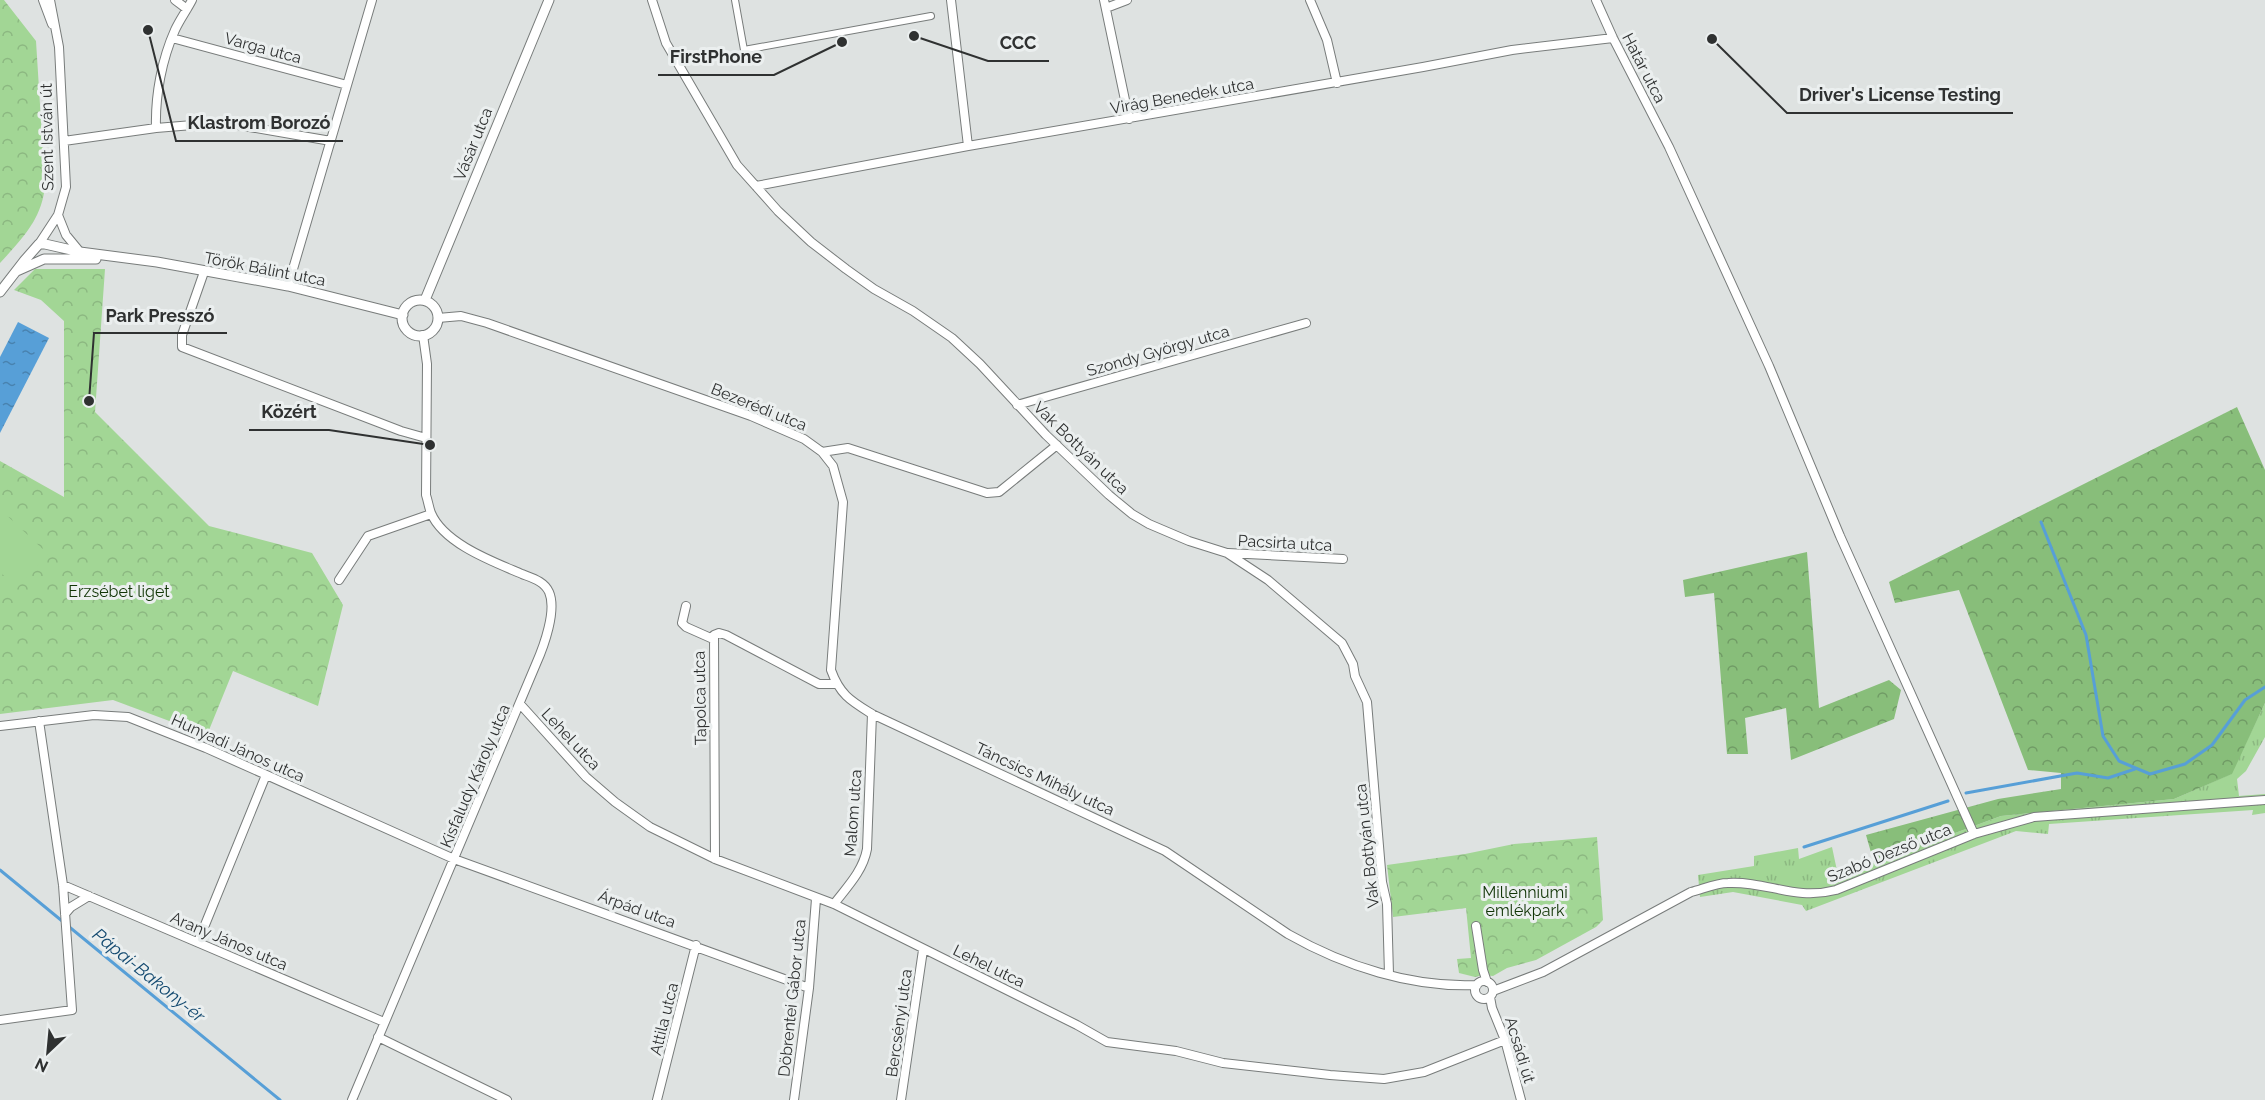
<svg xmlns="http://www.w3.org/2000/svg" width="2265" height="1100" viewBox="0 0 2265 1100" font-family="Raleway,sans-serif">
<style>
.grass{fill:url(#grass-tufts)}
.forest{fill:url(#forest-crowns)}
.park{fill:url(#park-crowns)}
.garden{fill:#a2d695}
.water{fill:url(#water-ripples)}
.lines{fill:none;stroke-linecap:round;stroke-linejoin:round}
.stream{stroke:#579fd7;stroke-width:3}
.pedestrian-casing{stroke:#787c7b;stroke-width:8}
.minor-casing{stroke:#787c7b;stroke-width:10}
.tertiary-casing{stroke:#787c7b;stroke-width:11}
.pedestrian{stroke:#fff;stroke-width:6}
.minor{stroke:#fff;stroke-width:8}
.tertiary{stroke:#fff;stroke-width:9}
.labels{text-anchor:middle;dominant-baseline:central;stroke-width:6;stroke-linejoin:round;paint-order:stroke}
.street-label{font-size:16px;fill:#2f3131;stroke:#ebefef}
.park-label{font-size:16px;fill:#113506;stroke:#ebefef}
.water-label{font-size:18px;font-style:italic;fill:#144a70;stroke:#ebefef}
.leader{fill:none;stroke:#2f3131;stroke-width:2}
.callout-dot{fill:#2f3131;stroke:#ebefef;stroke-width:2}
.callout-label{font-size:18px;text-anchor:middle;font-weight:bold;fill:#2f3131;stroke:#ebefef;stroke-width:6;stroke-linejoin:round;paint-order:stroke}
</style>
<defs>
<pattern id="grass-tufts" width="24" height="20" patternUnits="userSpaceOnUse" patternTransform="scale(1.5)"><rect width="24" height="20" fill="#a2d695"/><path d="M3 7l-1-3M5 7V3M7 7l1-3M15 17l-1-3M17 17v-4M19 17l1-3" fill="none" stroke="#8cb881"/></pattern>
<pattern id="forest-crowns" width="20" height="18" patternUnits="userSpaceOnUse" patternTransform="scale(1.5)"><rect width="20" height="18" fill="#88be7a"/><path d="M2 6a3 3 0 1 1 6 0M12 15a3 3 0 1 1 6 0" fill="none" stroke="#709b65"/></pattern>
<pattern id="park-crowns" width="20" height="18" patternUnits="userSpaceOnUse" patternTransform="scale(1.5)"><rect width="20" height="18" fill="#a2d695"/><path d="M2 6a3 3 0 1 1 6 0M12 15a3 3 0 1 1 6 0" fill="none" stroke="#8cb881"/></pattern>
<pattern id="water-ripples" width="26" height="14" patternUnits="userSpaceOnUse" patternTransform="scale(1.5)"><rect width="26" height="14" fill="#579fd7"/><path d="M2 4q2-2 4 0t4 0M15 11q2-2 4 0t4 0" fill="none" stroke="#4882af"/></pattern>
</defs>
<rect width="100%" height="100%" fill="#dee2e1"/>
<!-- grass -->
<path class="grass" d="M2265,703V737L2246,771L2237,779L2239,796L2265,794V813L2252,815L2253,810L2049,824L2048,834L2016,831L1806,911L1802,905L1733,892L1700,897L1698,875L1754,866V856L1798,848L1799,859L1832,847L1839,880L1874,863L2001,816L2174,799L2231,774Z"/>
<!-- forest -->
<path class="forest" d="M2237,407L2265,470V703L2232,774L2174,799L2001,816L1874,863L1866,835L1998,799L2061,789V773L2028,770L1959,590L1895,603L1889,582Z
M1807,552L1819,708L1889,680L1901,690L1894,719L1791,760L1786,708L1745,718L1748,754H1727L1714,593L1685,597L1683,580Z"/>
<!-- park -->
<path class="park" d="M0,0H4L36,41L45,184C43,218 22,239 0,263Z
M35,269H105L95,412L209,526L312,553L343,605L318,706L233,671L207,735L113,700L0,714V461L64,497V321L41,300L14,290Z
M1597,837L1603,920L1596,927L1536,960L1507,968L1493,976L1483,975L1475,977L1459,973L1457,959L1471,958L1466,908L1393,917L1387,865L1465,854L1514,844Z"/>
<!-- garden -->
<path class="garden" d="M0,509L48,554L17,588L0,572Z"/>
<!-- water -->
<path class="water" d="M18,322L49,338L0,433V357Z"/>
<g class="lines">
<!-- stream -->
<path class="stream" d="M2041,522L2086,635L2103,736L2119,761L2150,774L2185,764L2212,745L2245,700L2265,687
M1966,793L2077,773L2108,778L2135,769
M1804,847L1948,801
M0,870L280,1100"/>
<!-- pedestrian casing -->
<g class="pedestrian-casing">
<path id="pedestrian" d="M735,0L744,50L931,16"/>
</g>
<!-- minor casing -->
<g class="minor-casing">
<path id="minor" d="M43,0L52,24
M175,0L187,9
M652,0L666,43L737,165L778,211L811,242L846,269L874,289L913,311L952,338L980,364L1046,435L1109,495L1132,514L1149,524L1189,541L1227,553L1268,580L1342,643L1353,664L1355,676L1367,702L1382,882L1387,904L1389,974
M951,0L968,146
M1104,0L1129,119
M1310,0L1327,40L1337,83
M1596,0L1613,38L1669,147L1769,366L1840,536L1974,834
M1106,8L1127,0
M172,38L347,85
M156,128C155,95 162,59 175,30C180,19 187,10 192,0
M64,141L156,128L205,124L238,125L331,141
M756,186L968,146L1423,67L1512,50L1613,38
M58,215L66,235L80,252
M39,244L58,215L66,187L59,47L50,0
M204,272L182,335V347L401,431L426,438
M288,286L372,0
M438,318L461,316L487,323L751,416L804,439L822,452L833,466L843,502L831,670C840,695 851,701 872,714L1165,851L1288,934C1344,966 1412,988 1477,985
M1017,405L1306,323
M822,452L848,448L987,493L999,492L1057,445
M1228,553L1343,559
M339,580L368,536L431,514
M686,606L682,623L686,627L713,639
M520,704L586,777L615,802L650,827L715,859L834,904L1077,1025L1107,1042L1176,1051L1223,1063L1330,1075L1384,1079L1424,1072L1505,1040
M0,726L94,715L128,717L206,748L454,859L809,988
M715,859L714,635L719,633L726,635L819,684H836
M63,885L384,1022
M834,904C847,887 863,871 867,849L872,714
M65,914L71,907L89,896
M1476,926L1483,970L1487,982
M198,942L266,775
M1475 990a9 9 0 1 1 18 0a9 9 0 1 1-18 0Z
M1493,991L1543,972L1691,892C1703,889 1716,883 1728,883C1768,881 1794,901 1836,890L1974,834L2034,817L2265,800
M1490,997L1492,1008L1505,1040L1521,1100
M0,1020L72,1010L63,885L39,721
M378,1037L507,1100
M352,1100L536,664C544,646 557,610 549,592C544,581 532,578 522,574C494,562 444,544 431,513C429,508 428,501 426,495L427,364L423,335
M657,1100L696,945
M794,1100L809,988L816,899
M901,1100L923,950"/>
</g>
<!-- tertiary casing -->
<g class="tertiary-casing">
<path id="tertiary" d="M17,271L44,259H96
M0,292L24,261L39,244H45L80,252L157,262L288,286L403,315
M425,300L549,0
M402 318a18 18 0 1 1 36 0a18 18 0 1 1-36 0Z"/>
</g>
<!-- pedestrian -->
<use href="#pedestrian" class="pedestrian"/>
<!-- minor -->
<use href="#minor" class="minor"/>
<!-- tertiary -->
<use href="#tertiary" class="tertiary"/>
</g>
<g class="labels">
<!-- street labels -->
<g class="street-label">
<text transform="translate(263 48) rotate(15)">Varga utca</text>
<text transform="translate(1644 68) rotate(63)">Határ utca</text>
<text transform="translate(1182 96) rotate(-10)">Virág Benedek utca</text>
<text transform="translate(47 137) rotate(-91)">Szent István út</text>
<text transform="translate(473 144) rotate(-68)">Vásár utca</text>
<text transform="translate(265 269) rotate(11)">Török Bálint utca</text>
<text transform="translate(1158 351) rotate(-16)">Szondy György utca</text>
<text transform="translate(759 407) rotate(22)">Bezerédi utca</text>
<text transform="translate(1081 448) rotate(44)">Vak Bottyán utca</text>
<text transform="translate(1285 543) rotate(3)">Pacsirta utca</text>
<text transform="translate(700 698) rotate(-91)">Tapolca utca</text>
<text transform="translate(571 739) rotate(47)">Lehel utca</text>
<text transform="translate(238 748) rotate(24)">Hunyadi János utca</text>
<text transform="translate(475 776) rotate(-67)">Kisfaludy Károly utca</text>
<text transform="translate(1045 779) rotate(25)">Táncsics Mihály utca</text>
<text transform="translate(853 813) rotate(-86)">Malom utca</text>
<text transform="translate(1367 846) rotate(-96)">Vak Bottyán utca</text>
<text transform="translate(1889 853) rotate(-22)">Szabó Dezső utca</text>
<text transform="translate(637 909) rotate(20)">Árpád utca</text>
<text transform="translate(229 941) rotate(23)">Arany János utca</text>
<text transform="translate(989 966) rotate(26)">Lehel utca</text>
<text transform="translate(792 998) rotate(-84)">Döbrentei Gábor utca</text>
<text transform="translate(664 1019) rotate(-76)">Attila utca</text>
<text transform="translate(899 1023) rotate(-82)">Bercsényi utca</text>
<text transform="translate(1520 1050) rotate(73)">Acsádi út</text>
</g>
<!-- park labels -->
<g class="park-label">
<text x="119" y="591">Erzsébet liget</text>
<text x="1525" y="892">Millenniumi<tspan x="1525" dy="18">emlékpark</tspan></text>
</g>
<!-- water labels -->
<g class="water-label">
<text transform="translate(149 975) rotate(39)">Pápai-Bakony-ér</text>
</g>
</g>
<!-- callouts -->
<path class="leader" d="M914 36L988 61H1049M842 42L774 75H658M1712 39L1787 113H2013M148 30L176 141H343M89 401L94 333H227M430 445L329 430H249"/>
<g class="callout-dot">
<circle cx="914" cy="36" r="6"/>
<circle cx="842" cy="42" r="6"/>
<circle cx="1712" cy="39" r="6"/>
<circle cx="148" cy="30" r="6"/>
<circle cx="89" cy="401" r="6"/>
<circle cx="430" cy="445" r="6"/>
</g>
<g class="callout-label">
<text x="1018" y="49">CCC</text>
<text x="716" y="63">FirstPhone</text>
<text x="1900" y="101">Driver's License Testing</text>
<text x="259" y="129">Klastrom Borozó</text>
<text x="160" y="322">Park Presszó</text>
<text x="289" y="418">Közért</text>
</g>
<!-- north arrow -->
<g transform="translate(48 1052) rotate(206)" stroke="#ebefef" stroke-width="4.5" paint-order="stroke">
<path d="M0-4.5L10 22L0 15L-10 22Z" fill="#2f3131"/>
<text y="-9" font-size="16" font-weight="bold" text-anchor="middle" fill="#2f3131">N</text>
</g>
</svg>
